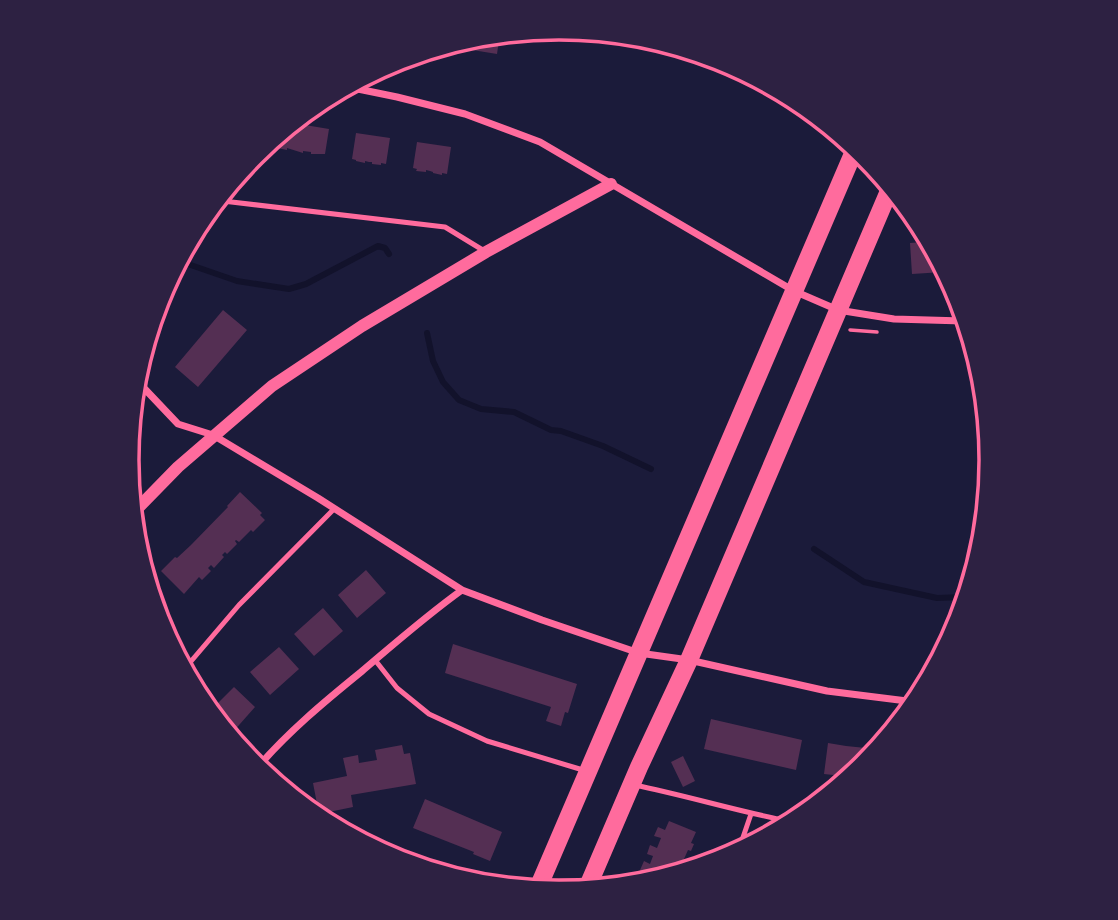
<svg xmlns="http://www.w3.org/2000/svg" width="1118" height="920" viewBox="0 0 1118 920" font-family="'Varela Round',sans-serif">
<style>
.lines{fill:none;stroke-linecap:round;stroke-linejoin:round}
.stream{stroke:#12122b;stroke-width:6}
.building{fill:#542f53}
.path{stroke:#ff6b9d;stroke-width:3.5}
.service{stroke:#ff6b9d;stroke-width:5}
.minor{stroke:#ff6b9d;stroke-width:7}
.tertiary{stroke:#ff6b9d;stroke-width:12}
.primary{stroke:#ff6b9d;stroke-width:18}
.rim{fill:none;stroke:#ff6b9d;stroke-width:3.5}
</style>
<rect width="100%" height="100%" fill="#1b1b3a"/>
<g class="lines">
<!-- stream -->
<path class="stream" d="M182,262L237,281L289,289L306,284L378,246L385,248L389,254
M427,333L433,361L443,382L459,400L481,409L514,412L551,430L561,431L603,446L651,469
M814,549L864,582L937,598L964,597"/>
</g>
<!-- building -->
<path class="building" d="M499,40L497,54L460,48Z
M299,124L329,129L325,154H311V152L303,151V153L287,148V150L277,148L278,147L271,146L270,147L265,146Z
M356,133L390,138L386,164L381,163V165L372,164V162H369L365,161V163L356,161V160L352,159Z
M417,142L451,147L447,174L442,173V175L433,173V172L430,171L426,170V172L416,171L417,169L413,168Z
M923,242L930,252L943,272L912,274L910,243Z
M223,310L247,330L198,387L175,367Z
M134,424L141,430L133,438L135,440L130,445Z
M240,492L262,513L260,515L265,520L253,532L251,530L239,542L236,540L235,541L237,544L227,554L225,552L222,555L224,557L214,568L211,565L208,568L211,571L202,580L199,577L184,594L161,571L175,557L177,558L191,545L228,507L227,506Z
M366,570L386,593L357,618L338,595Z
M323,608L343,631L314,656L294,634Z
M453,644L577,684L568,713L565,712L561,726L546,721L551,707L445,673Z
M279,647L299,669L270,695L250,672Z
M234,687L255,707L232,733L214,707Z
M711,719L802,740L796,770L704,749Z
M828,743L846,746L876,749L864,766L848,776H843L824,774Z
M402,745L404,754L410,753L416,784L351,795L353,807L324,813L318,809L313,783L347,776L343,758L358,755L359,763L377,760L375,750Z
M683,756L695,781L683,787L671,762Z
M425,799L502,832L490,861L473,854L474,852L413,828Z
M669,821L696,832L691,843L694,844L691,851L688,850L680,868L637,877L644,861L650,864L653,856L647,854L650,845L657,848L661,838L654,836L658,827L665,830Z"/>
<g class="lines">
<!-- path -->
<path class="path" d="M850,330L877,332"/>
<!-- service -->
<path class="service" d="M223,201L445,227L486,252
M375,660L397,688L429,714L487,741L583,770
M187,666L239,605L334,509
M634,785C684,795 733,810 783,820
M739,849L751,814"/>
<!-- minor -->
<path class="minor" d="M353,88L397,97L465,114L540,142L794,291L838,310L894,319L963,321
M142,386L178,424L213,435L318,498L462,590L542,620L639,653L689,660L827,691L907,701
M257,768C288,732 324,702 361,672C394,644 427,615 462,590"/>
<!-- tertiary -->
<path class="tertiary" d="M137,509L178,467L272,386L362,326L486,252L611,184"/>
<!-- primary -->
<path class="primary" d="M588,886L639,767L689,660L889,191
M538,888L855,149"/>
</g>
<!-- crop -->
<path d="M0 0H1118V920H0ZM139 460a420 420 0 1 1 840 0a420 420 0 1 1-840 0Z" fill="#2d2142" fill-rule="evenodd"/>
<path class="rim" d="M139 460a420 420 0 1 1 840 0a420 420 0 1 1-840 0Z"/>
</svg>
